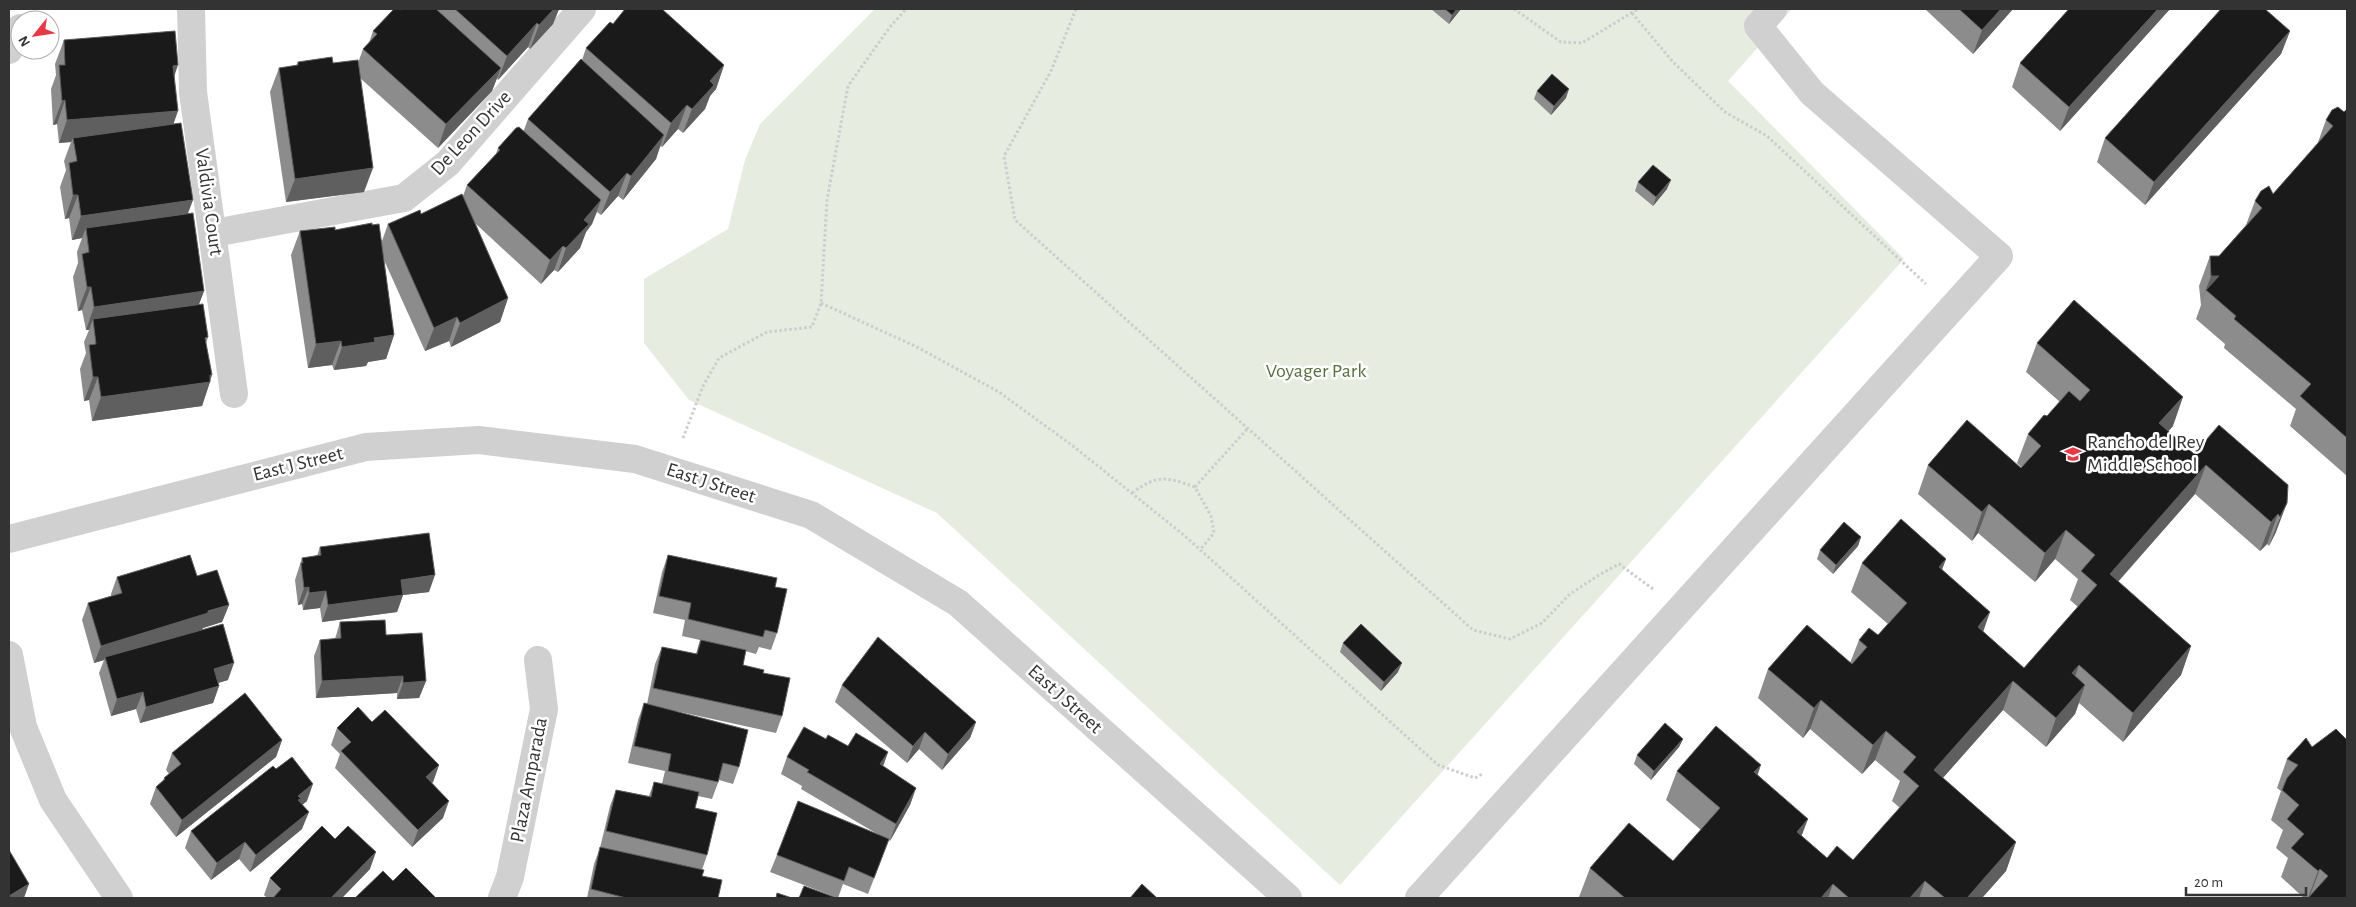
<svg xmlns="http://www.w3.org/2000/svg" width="2356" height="907" viewBox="0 0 2356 907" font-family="'Alegreya Sans',sans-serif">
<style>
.green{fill:#e6ecdf}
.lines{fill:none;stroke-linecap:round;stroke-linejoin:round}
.path{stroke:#cdcdcd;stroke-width:3;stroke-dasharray:2.5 2.5;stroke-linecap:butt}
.minor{stroke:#d0d0d0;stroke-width:28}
.wall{fill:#8c8c8c}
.shaded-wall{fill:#5f5f5f}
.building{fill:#1a1a1a;stroke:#5f5f5f}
.labels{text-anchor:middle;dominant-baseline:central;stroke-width:5;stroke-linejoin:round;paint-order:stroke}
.street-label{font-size:20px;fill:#333;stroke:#fff}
.park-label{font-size:20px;fill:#56703f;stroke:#fff}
.poi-label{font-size:20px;fill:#333;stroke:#fff;text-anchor:start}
</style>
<rect width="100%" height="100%" fill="#fff"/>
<!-- green -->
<path class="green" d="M875,9H1792L1728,81L1904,259L1340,885L937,513L689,400L644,343V279L728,229L745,160L760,124Z"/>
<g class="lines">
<!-- path -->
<path class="path" d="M1076,9L1051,71L1004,156L1015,220L1473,630L1510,639L1542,623L1570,594L1599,575L1619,564L1653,589
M1514,9L1561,42L1582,43L1638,9
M1632,13L1673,62L1725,112L1767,136L1926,284
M821,303L917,347L999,392L1073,446L1185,536L1438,765L1475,778L1482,774
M683,438L703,386L719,358L767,332L812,327L821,303L827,200L848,86L890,27L906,9
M1195,487L1248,428
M1132,493C1158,474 1166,477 1195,487L1211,516L1214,533L1200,550"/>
<!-- minor -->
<path class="minor" d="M191,9L193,92L234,394
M9,50L20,28
M214,233L404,198L448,163L582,9
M9,539L366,447L479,440L635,459L811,515L958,603L1288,898
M9,655L23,727L53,800L119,898
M502,898L510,877L544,709L538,660
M1419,898L1999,256L1812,93L1758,26L1773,9"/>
</g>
<!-- wall -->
<path class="wall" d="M402,9H559L553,24L530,49L528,47L498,80L497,78L492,91L438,148L360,78L364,192L286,202L270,92L279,68L296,66L298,62L333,63H358L363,49L369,43L373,31Z
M1431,9H1461L1449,24Z
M1925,9H2013L1973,54Z
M2069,9H2170L2060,131L2012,87L2020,63Z
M613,24L724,65L716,89L710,96L705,109L683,133L678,129L662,147L660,146L656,159L623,200L618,196L601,215L597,212L592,224L586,232L580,248L558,272L554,270L541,284L476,224L508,298L500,322L451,347L449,341L425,351L384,260L394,335L386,359L368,362L366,366L334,370L332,365L308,368L291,255L300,231L335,230L372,225L382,241L388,224L421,214L463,196L467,185L496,154L498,148L524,130L528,119L582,60L586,48Z
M2290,31L2281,54L2145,205L2097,162L2105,138Z
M64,40L174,76V124L188,214L204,291L199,304L208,337L206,344L212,375L202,406L92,421L89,400L84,401L80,369L86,353L84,342L89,330H86L82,310L78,311L73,277L78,263L77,252L82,238L72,240L69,218L65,219L60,187L66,170L64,161L71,142L59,143L57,124L53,125L51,89L56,75L55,64Z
M1537,91L1566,98L1551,115L1534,99Z
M2347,109V476L2290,426L2296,409L2224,348L2225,344L2196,319L2201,305L2199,286L2210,256H2219L2246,225L2255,201L2273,194L2317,145L2326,120L2344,112Z
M1638,182L1667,189L1653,206L1635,191Z
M2037,343L2173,426L2168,431L2194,454L2288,485L2276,532L2269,546L2267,544L2260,551L2195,494L2118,582L2191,646L2181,675L2123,742L2079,703L2075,714L2046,747L2003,710L1943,778L2016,842L2006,871L1982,898H1581L1579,897L1590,868L1673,861L1701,830L1666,800L1677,771L1758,775L1802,836L1827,858L1853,860L1900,808L1892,801L1900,781L1875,760L1862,774L1810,729L1803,738L1758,698L1768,669L1850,663L1859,640L1878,635L1888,624L1851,592L1862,563L1946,559L1942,569L1983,632L2024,668L2078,607L2070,600L2078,579L2055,559L2035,582L1978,533L1972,541L1918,494L1928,465L2022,468L2017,463L2028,434L2047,416L2060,402L2026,372Z
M1861,537L1858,546L1833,574L1817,559L1820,550Z
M320,547L429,592L403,595L397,612L322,622L320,608L303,610L302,604L298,605L295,580L302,558L317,556Z
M668,555L775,587L777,633L771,650L759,647L756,654L745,651L743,665L763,673L782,716L776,733L676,711L739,767L733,784L719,780L712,799L698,796L695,808L707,855L702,870V876L718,898H587L594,864L600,848L610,806L616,790L649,796L654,782L662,784L665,771L628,763L638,720L644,703L647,704L655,664L662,647L696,654L700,640L682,636L685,620L653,613L662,572Z
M197,576L229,605L222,622L203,628L202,629L228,680L218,683L219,686L213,703L140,723L136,709L111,716L99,673L104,660L94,663L82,620L88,603L111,596V594L117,577Z
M340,622L386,635L426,681L419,698L397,699V693L316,698L314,656L320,640L335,639Z
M1343,643L1398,672L1381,691L1340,652Z
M842,685L976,722L970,738L942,770L919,749L907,763L835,702Z
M372,722L439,765L433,782L431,783L443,818L412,847L335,768L340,754L331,745L337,728Z
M826,739L848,746L888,752L883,766L916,788L910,805L890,841L889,840L868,894L843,884L838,898L770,872L777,855L879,835L801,789L802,786L781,774L787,757Z
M1683,739L1679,747L1651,780L1634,764L1637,755Z
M282,740L276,757L176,837L150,804L156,787L163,781L164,778L169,774L166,770L172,753Z
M2312,747L2347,898H2304L2281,877L2288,858L2276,848L2283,830L2271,820L2281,791L2277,788L2287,759Z
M276,769L307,801L302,805V829L250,872L239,859L211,880L185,848L191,831Z
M370,869L342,898H267L264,895L270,878Z"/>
<!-- shaded-wall -->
<path class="shaded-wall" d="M554,9H559L553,24L530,49L539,25Z
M1457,9H1461L1449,24L1452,15Z
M2001,9H2013L1973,54L1982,30Z
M2158,9H2170L2060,131L2069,107Z
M537,23L528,47L498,80L507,56Z
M2290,31L2281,54L2145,205L2154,182Z
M178,65L170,89L173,66Z
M724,65L716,89L710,96L705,109L683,133L692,109L710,81Z
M501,68L492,91L438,148L446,124Z
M1569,89L1566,98L1551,115L1554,106Z
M65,100L57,124L53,125L62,101Z
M687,105L678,129L662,147L671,123Z
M178,111L170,134L73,138L71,142L59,143L67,120Z
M664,135L656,159L623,200L631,176Z
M373,168L364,192L286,202L295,179Z
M627,173L618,196L601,215L610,192Z
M1671,180L1667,189L1653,206L1656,197Z
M73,195H78L69,218L65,219Z
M193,200L184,224L86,228L82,238L72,240L81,216Z
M601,200L592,224L586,232L580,248L558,272L566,248L584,220Z
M563,246L554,270L541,284L550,260Z
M2211,276H2219L2206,290L2200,305Z
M87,287H91L82,310L78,311Z
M204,291L195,315L93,319L89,330H86L94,307Z
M508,298L500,322L451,347L460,323Z
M457,317L449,341L425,351L434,328Z
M394,335L386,359L368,362L366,366L334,370L342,347L374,338Z
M341,341L332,365L308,368L316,344Z
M212,375L209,382H210L202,406L92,421L101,397Z
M93,377H98L89,400L84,401Z
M2183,397L2173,426L2149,453L2159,423Z
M2206,465L2195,494L2099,603L2110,574Z
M2287,503L2276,532L2269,546L2280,517Z
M1989,504L1978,533L1972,541L1982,512Z
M2278,514L2267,544L2260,551L2271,522Z
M2066,530L2055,559L2035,582L2045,553Z
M1861,537L1858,546L1833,574L1836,565Z
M1946,559L1935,588L1939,567Z
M435,575L429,592L403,595L397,612L322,622L328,605L401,580Z
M309,587L302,604L298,605L304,588Z
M326,591L320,608L303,610L309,593Z
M229,605L222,622L203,628L202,630L105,657L104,660L94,663L101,646Z
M1990,612L1980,641L1978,627Z
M2191,646L2181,675L2123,742L2133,713Z
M234,663L228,680L208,686L214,669Z
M1402,663L1398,672L1381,691L1384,682Z
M2079,665L2069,694L2072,673Z
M403,676L397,693L316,698L322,681Z
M426,681L419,698L397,699L403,683Z
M2013,681L2003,710L1924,799L1934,770Z
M2085,685L2075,714L2046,747L2056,718Z
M219,686L213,703L140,723L146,707Z
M143,692L136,709L111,716L117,699Z
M1821,700L1810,729L1803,738L1814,708Z
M976,722L970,738L942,770L948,754Z
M1886,731L1875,760L1862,774L1873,745Z
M925,732L919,749L907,763L913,746Z
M1683,739L1679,747L1651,780L1654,771Z
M282,740L276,757L176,837L182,820Z
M888,752L882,769L880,764Z
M439,765L433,782L420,794L426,777Z
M1761,765L1751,794L1754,772Z
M313,784L307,801L297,809L298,796Z
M916,788L910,805L890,841L896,824Z
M449,801L443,818L412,847L418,830Z
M309,812L302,829L250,872L256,855Z
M1808,819L1797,848V832Z
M245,842L239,859L211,880L217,863Z
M2016,842L2006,871L1982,898H1967Z
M376,852L370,869L342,898H331Z
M2320,869L2309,898H2308L2318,871Z
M1925,881L1919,898H1910Z
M29,884L24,898H9V896Z
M1833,884L1828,898H1821Z"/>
<!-- building -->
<path class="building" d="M394,9H399L400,10L402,9H436L501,68L446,124L363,49L377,34L373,31Z
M455,9H554L539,25L537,23L507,56Z
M625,9H662L724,65L710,81L714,85L692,109L687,105L671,123L586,48L610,22L613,24Z
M1445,9H1457L1452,15Z
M1959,9H2001L1982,30Z
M2069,9H2158L2069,107L2020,63Z
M2221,9H2265L2290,31L2154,182L2105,138Z
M175,31L178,65L173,66L178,111L67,120L65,100L62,101L59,65H65L64,40Z
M332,57L333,63L358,60L373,168L295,179L279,68L298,65V62Z
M581,59L664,135L631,176L627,173L610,192L528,119Z
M1552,74L1569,89L1554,106L1537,91Z
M2338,107L2344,112L2347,109V438L2300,396L2311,384L2234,319L2236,316L2206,290L2219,276H2211L2210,256H2219L2262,208L2255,201L2261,191L2269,186L2273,194L2333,126L2326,120L2332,110Z
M181,123L193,200L81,216L78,195H73L69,163L77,161L73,138Z
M519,127L601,200L584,220L589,224L566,248L563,246L550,260L467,185L500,150L498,148L516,128Z
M1653,165L1671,180L1656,197L1638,182Z
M462,194L508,298L460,323L457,317L434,328L388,224L420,210L421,214Z
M193,213L204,291L94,307L91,287H87L82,254L89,252L86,228Z
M372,223V225L379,224L394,335L374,338L375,342L342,347L341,341L316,344L300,231L335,227V230Z
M2074,300L2183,397L2159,423L2194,454L2219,425L2288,485L2287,503L2280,517L2278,514L2271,522L2206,465L2110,574L2191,646L2133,713L2079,665L2072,673L2085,685L2056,718L2013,681L1934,770L2016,842L1967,898H1945L1925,881L1910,898H1849L1833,884L1821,898H1625L1590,868L1629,823L1673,861L1720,808L1677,771L1716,726L1761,765L1754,772L1808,819L1797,832L1827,858L1837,846L1853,860L1919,786L1903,772L1916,757L1886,731L1873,745L1821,700L1814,708L1768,669L1807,625L1852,664L1867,647L1859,640L1869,628L1878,635L1907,603L1862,563L1901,519L1946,559L1939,567L1990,612L1978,627L2024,668L2097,585L2081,571L2095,555L2066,530L2045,553L1989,504L1982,512L1928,465L1967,420L2021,468L2041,446L2028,434L2044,415L2047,416L2069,391L2080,401L2090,390L2037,343Z
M203,304L208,337L205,338L212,375H210V382L101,397L98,377H93L89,345L96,344L93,319Z
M1844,522L1861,537L1836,565L1820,550Z
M429,533L435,575L401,580L403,595L328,605L326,591L309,593V587L304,588L301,563H303L302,558L321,555L320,547Z
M190,555L197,576L217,570L229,605L208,611V613L101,646L88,603L122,593L117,577Z
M668,555L777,578L775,587L787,589L777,633L765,630L763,637L688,619L691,603L659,596Z
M385,620L386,635L422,633L426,681L403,683V676L322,681L320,640L341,638L340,622Z
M223,624L234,663L214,669L219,686L146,707L143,692L117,699L105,657Z
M1361,624L1402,663L1384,682L1343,643Z
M878,637L976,722L948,754L925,732L913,746L842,685Z
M701,640L746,650L743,665L764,670L763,673L790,678L782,716L653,688L662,647L697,654Z
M245,693L282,740L182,820L156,787L165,779L164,778L181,764L172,753Z
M644,703L748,730L739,767L723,763L718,782L668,771L671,754L634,746Z
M358,707L372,722L385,710L439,765L426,777L449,801L418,830L341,751L351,742L337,728Z
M1665,723L1683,739L1654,771L1637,755Z
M804,727L826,739L828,735L848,746L856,733L888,752L880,764L916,788L896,824L807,772L809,770L787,757Z
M2336,729L2347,740V898H2308L2328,876L2320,869L2318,871L2291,848L2304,834L2287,819L2299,805L2282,790L2287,778L2298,765L2287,759L2306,738L2312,747Z
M292,757L313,784L298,796L301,799L298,800L309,812L256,855L245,842L217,863L191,831L273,766L276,769Z
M654,782L699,792L695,808L717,813L707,855L606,831L616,790L651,797Z
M798,801L889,839L874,878L849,867L844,881L777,855Z
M322,826L335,839L348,826L376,852L331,898H273L281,889L270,878Z
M600,847L704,870L702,876L722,880L718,898H626L591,889Z
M9,850L29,884L9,896Z
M406,868L436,898H355L383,871L393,881Z
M1142,884L1157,898H1130Z
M804,886L837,898H799Z
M777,893L792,898H776Z"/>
<!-- icons -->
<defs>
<g id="school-bare" transform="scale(1.35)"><path d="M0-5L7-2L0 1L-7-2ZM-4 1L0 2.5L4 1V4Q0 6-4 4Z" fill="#e63946" stroke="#fff" stroke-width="2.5" paint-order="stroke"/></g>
</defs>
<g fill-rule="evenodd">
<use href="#school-bare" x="2073" y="454"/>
</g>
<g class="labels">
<!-- street labels -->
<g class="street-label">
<text transform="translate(471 133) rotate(-47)">De Leon Drive</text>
<text transform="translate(209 202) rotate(82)">Valdivia Court</text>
<text transform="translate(298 464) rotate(-14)">East J Street</text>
<text transform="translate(711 483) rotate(18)">East J Street</text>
<text transform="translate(1065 699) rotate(42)">East J Street</text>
<text transform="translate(529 780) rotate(-79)">Plaza Amparada</text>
</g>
<!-- park labels -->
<g class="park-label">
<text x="1316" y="371">Voyager Park</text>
</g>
<!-- poi labels -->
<g class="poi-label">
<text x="2087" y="442">Rancho del Rey<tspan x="2087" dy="23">Middle School</tspan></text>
</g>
</g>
<!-- border -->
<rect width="2356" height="907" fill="none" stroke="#333333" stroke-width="20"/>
<!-- north arrow -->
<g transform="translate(35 35) rotate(240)"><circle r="24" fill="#ffffff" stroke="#adadad"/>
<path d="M0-4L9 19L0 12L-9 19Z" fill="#e63946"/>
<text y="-8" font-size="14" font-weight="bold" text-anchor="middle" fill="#333333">N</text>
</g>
<!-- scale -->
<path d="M2186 887v8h120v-8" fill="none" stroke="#333333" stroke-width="2.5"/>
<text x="2194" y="887" font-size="15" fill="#333333" stroke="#ffffff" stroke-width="4" paint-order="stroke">20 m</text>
</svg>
